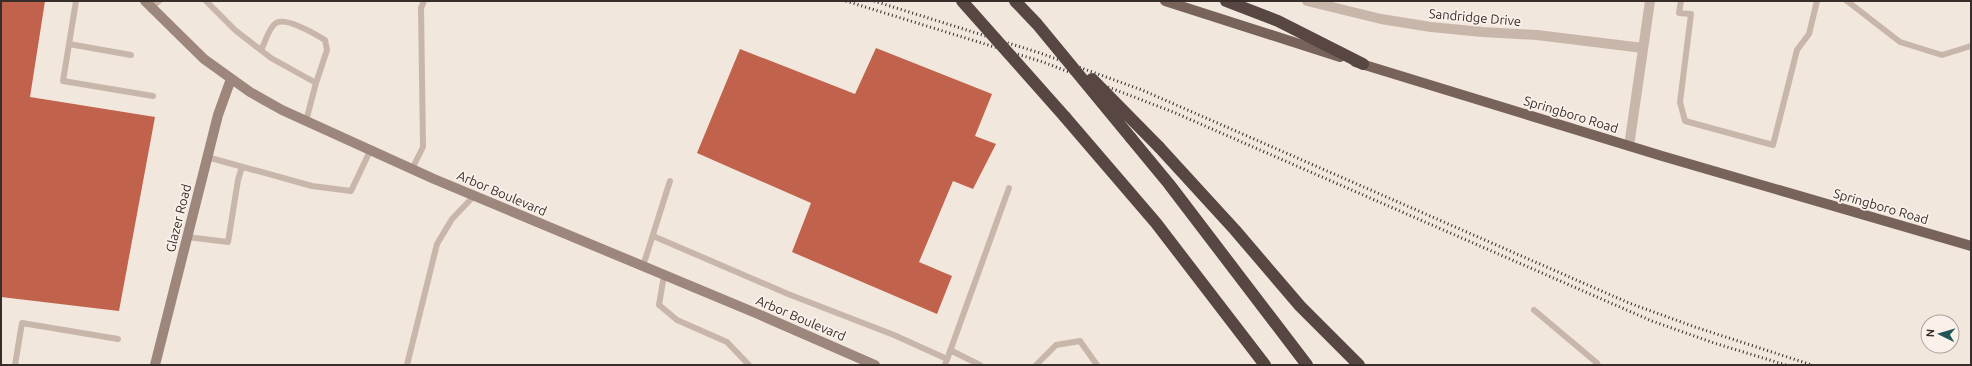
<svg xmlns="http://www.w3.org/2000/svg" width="1972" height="366" viewBox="0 0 1972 366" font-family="Ubuntu,sans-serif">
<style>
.building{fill:#c1624c}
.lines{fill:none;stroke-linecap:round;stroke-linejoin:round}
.lane{stroke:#c9b6aa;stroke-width:6}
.street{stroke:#c9b6aa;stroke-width:10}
.secondary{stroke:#9d867b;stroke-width:10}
.primary{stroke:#78635b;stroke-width:10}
.highway{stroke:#574641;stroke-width:12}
.rail{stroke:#372d29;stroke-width:3;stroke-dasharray:1 3;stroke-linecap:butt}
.highway-bridge{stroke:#574641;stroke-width:12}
.labels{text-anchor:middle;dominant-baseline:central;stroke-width:3.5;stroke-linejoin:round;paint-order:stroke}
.street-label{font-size:13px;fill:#372d29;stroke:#f9f1ea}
</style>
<rect width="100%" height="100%" fill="#f1e7dd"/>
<!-- building -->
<path class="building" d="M1,1H45L30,97L155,117L119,311L1,297Z
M876,48L992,94L975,136L996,144L973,189L953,181L919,262L952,276L937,314L792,252L811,203L697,153L740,49L855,94Z"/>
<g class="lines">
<!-- lane -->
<path class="lane" d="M76,1L63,81L153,96
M206,1L235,30L271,58L316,83L306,121
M1681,1L1679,13L1691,14L1680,102L1685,121L1773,145L1797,50L1809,34L1817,1
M1847,1L1900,42L1942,55L1971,46
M151,7L159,1
M69,44L131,55
M261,50C265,43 269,27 276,23C286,17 315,34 325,40L327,50L316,83
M207,157L312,186L351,191L370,151
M412,169L423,147L421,8L424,1
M653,236L788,294L894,335L947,359
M187,237L228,242L238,180L242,167
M643,266L670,181
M664,275L659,305L677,320L727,342L749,365
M1534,310L1597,363L1598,365
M950,350L980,365
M15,365L22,323L118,339
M407,365L437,244L452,219L474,196
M945,365L1009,188
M1036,365L1056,345L1080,341L1097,365"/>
<!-- street -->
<path class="street" d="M1307,1L1381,19L1431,27L1482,32L1537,35L1643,48
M1629,146L1650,1"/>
<!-- secondary -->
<path class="secondary" d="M145,1L204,59L250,92L282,110L434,179L758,314L875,365
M155,365L218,115L231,79"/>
<!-- primary -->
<path class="primary" d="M1165,1L1340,57
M1355,62L1662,156L1971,246"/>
<!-- highway -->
<path class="highway" d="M1226,1L1278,21L1363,64
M1065,117L1156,223L1265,365
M1131,138L1169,184L1307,365
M1159,147L1235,230L1300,306L1359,365"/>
<!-- rail -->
<path class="rail" d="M846,1L1043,62L1173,112L1652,321L1714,343L1786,365
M874,1L1040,53L1142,90L1629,303L1695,327L1812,365"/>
<!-- highway-bridge -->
<path class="highway-bridge" d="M962,1L1065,117
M1015,1L1037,24L1131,138
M1092,79L1159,147"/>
</g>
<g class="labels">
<!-- street labels -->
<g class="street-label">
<text transform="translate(1475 17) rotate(5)">Sandridge Drive</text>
<text transform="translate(1571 114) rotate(17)">Springboro Road</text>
<text transform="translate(502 193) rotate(23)">Arbor Boulevard</text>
<text transform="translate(1881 206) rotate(16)">Springboro Road</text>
<text transform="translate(178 218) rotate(-76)">Glazer Road</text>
<text transform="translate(801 318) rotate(23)">Arbor Boulevard</text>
</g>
</g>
<!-- border -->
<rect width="1972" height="366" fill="none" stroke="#372d29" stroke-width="4"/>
<!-- north arrow -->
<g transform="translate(1940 334) rotate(275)"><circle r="19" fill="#f9f1ea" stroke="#aba39d"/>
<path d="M0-3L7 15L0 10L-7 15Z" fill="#205657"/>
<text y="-6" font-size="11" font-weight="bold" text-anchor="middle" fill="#372d29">N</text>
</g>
</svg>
